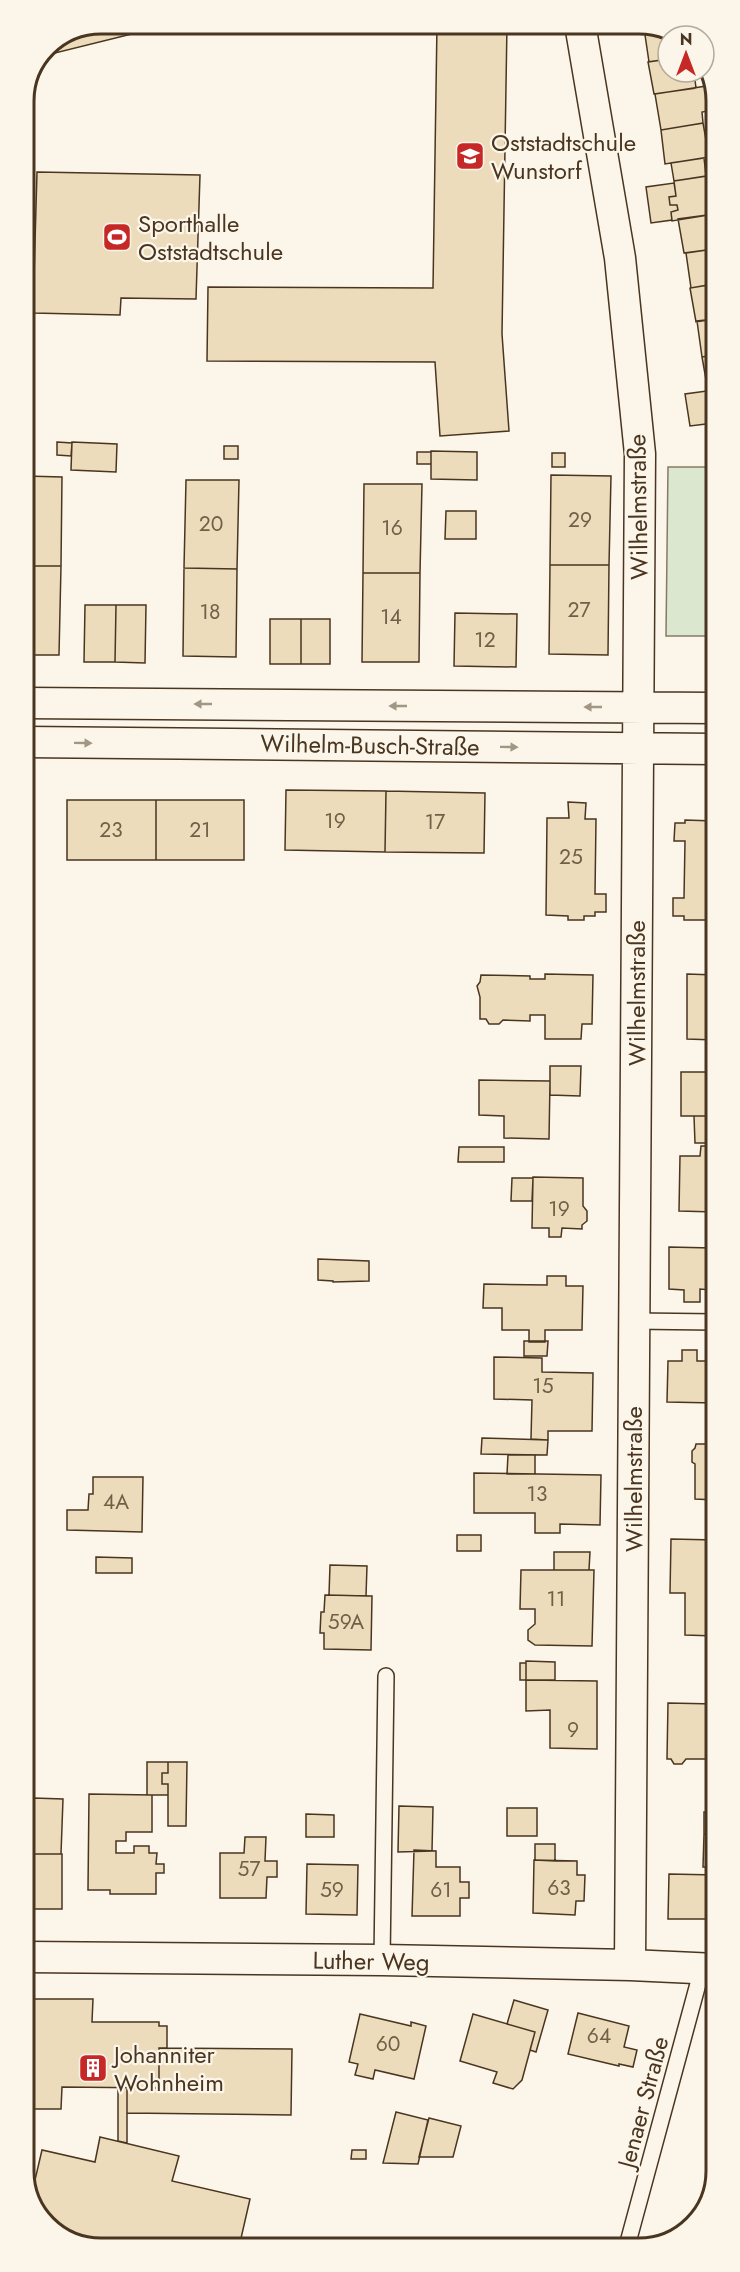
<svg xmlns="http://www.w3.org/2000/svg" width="740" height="2272" viewBox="0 0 740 2272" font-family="Jost,sans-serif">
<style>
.green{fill:#dce7d0;stroke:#887966;stroke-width:1.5}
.building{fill:#ecdcbc;stroke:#4a3520;stroke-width:1.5}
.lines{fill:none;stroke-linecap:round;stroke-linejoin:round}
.lane-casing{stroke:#4a3520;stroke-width:18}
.street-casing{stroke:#4a3520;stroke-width:33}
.lane{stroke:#fbf6e9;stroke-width:15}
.street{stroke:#fbf6e9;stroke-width:30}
.oneway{fill:#a29684}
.labels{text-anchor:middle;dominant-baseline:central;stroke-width:4.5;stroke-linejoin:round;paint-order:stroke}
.number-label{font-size:21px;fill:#725f47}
.poi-label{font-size:24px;fill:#4a3520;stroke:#fbf6e9;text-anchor:start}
.street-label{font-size:24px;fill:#4a3520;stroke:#fbf6e9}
.rim{fill:none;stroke:#4a3520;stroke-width:3}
</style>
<rect width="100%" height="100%" fill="#fbf6e9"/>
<!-- green -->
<path class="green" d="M668,467H714V636H666Z"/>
<!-- building -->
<path class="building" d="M102,24H172L43,56L47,46Z
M437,24H507L502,334L509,431L440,436L435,362L207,361L208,287L433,288Z
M650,27L672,36H668V59L649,62L644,28Z
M668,59V72H694L696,88L654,94L648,62Z
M713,85V110L702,112L703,123L661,130L655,94Z
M703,123L709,157L665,164L661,130Z
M704,158L706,176L674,181L671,163Z
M37,172L200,175L196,299L121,298L120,315L33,313Z
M714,175V214L672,221L671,212L678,210L677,205H670L669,197L676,196L674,181Z
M674,183L676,196L669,197L670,205H677L678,210L671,212L672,220L651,223L646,187Z
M714,214V249L684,253L678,219Z
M714,249V284L691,288L686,253Z
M714,284V319L696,322L690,288Z
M714,319V355L702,357L697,321Z
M714,355V390L708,391L702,357Z
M714,390V423L690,426L685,394Z
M57,442L72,443L71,456L57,455Z
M72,442L117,444L116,472L71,470Z
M224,446H238V459H224Z
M431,451L477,452V480L431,479Z
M417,452H431V464H417Z
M552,453H565V467H552Z
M551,475L611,476L609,565H550Z
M25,476L62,477L61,566H25Z
M186,480H239L237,569L184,568Z
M364,484H422L420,573H363Z
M446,511H476V539H445Z
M550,565H609L608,655L549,654Z
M25,566H61L59,655H25Z
M184,568L237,569L236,657L183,656Z
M363,573H420L419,662H362Z
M85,605H116L115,662H84Z
M116,605H146L145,663L115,662Z
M455,613L517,614L516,667L454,666Z
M270,619H301V664H270Z
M301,619H330V664H301Z
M286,790L386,791L385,852L285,850Z
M386,791L485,793L484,853L385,852Z
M67,800H156V860H67Z
M156,800H244V860H156Z
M568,802L586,803L585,819H596L595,894H606V912H595V916H584V920H568V916L546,915L547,818H569Z
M685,820L714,821V920H684V916H673V898H684L685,841H674L675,823H685Z
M545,974L593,975L592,1024H582L581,1039H545V1015H530V1021L503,1020L499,1024H489L486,1019H480V997L477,986L480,982L481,975L530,976V979H545Z
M687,974L715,975V1040L687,1039Z
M550,1066H581L580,1096L550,1095Z
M681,1072H715V1116H681Z
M479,1080L550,1081L549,1139L504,1138V1116L479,1115Z
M694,1116H715V1143H695Z
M701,1146H715V1212L679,1211L680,1156H700Z
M459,1147H504V1162H458Z
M533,1177L583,1178V1206L587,1211V1221L582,1225V1229L562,1228L561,1237H549V1228H532Z
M512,1178H533L532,1201H511Z
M708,1235H715V1277H711L712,1248H708Z
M669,1247L712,1248L711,1290L700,1289V1302H684V1290L669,1289Z
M318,1259L369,1261V1281L333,1282V1281L318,1280Z
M547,1276H566V1286H583L582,1330H545V1342H529V1330H502V1308H483L484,1284L547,1285Z
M524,1341H548L547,1356H524Z
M682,1350H697V1361H714L715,1403L667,1402L668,1361H682Z
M494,1357L542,1358V1372L593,1373L592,1431H548V1440L531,1439L532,1400L494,1399Z
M482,1438L548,1440L547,1455L481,1454Z
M696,1444H715V1500L695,1499V1464L692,1462V1451L695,1448Z
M508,1455H535V1474H507Z
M474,1473L601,1475L600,1525L560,1524V1533H535V1513H474Z
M93,1477H143L142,1532L67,1530V1510H88L89,1494H93Z
M457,1535H481V1551H457Z
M671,1539L715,1540V1636L685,1635V1593H670Z
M554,1552H590L589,1570H554Z
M96,1557L132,1558V1573H96Z
M330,1565L367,1566L366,1596L329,1595Z
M521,1570H594L592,1646L535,1645L528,1640V1630L535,1624V1609H520Z
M325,1595L372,1596L371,1650L324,1649V1633H320L321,1612H324Z
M526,1661L555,1662V1680H526Z
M520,1663H526V1680H520Z
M526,1680L597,1681V1749L550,1748V1710L526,1711Z
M668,1703L715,1704V1759H686L682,1764H674L671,1759H667Z
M147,1762H168V1773H162V1784H168V1795H147Z
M168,1762H187L186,1826H168V1784H162V1773H168Z
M89,1794L152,1795V1832H126V1841H116V1853H134V1846H149V1853H157L156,1864H164V1873H156V1894H110V1890H88Z
M33,1798L63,1799L61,1854H34Z
M399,1806L433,1807L432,1851L398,1852Z
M507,1808H537V1836H507Z
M704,1812H716V1834H704Z
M306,1814L334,1815V1837H306Z
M704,1834H716V1867H703Z
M245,1837H266L265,1861H277V1877H267L266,1898H220V1853H244Z
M535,1844H555V1861L535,1860Z
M414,1850L436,1851V1867H460V1882H469V1898H460V1916H412Z
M26,1854H62V1909H26Z
M534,1860L577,1861V1875H585L584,1901H576L575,1915L533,1913Z
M307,1864L358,1865L357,1915L306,1914Z
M669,1874L716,1875V1919H668Z
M26,1999H93L92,2022H159V2026H167V2048H159V2088L62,2087L61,2109H26Z
M514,2000L548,2010L536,2052L530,2050L535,2032L507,2024Z
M578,2013L629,2026L624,2047L637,2050L633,2067L619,2064V2066L568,2054Z
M360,2014L411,2026V2022L426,2026L414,2079L375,2070L373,2079L355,2075L358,2064L349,2062Z
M473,2014L535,2032L522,2080L513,2089L493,2083L497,2072L460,2061Z
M159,2048L292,2049L291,2115L127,2113V2088H159Z
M118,2088H127V2143L118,2141Z
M396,2112L428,2120L418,2164L383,2163Z
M429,2118L461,2126L453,2157H419Z
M100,2137L179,2156L172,2181L250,2199L239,2247L96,2248L51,2229L31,2197L42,2150L95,2162Z
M352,2150H366V2159H351Z"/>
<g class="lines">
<!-- lane casing -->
<g class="lane-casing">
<path id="lane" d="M634,1321L715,1322
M382,1960L386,1676
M627,2246L702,1969"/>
</g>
<!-- street casing -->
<g class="street-casing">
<path id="street" d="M580,24L620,258L640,454L630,1965
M25,703L714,708
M25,742L714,749
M26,1957L382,1960L630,1965L716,1969"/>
</g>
<!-- lane -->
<use href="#lane" class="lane"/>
<!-- street -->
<use href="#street" class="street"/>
</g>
<!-- one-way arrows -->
<defs><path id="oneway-solid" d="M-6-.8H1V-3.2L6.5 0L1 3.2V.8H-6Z" transform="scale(1.5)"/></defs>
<g class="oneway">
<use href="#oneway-solid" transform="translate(203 704) rotate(-180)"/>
<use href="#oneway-solid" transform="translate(398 706) rotate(-180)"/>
<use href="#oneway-solid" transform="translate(593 707) rotate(-180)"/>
<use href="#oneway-solid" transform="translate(83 743) rotate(1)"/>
<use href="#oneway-solid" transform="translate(509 747) rotate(1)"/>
</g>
<!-- icons -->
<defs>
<g id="school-square" transform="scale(1.5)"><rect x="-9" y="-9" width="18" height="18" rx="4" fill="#c62828" stroke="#fbf6e9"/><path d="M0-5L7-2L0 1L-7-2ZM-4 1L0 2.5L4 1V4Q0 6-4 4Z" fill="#fff"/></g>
<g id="stadium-square" transform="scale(1.5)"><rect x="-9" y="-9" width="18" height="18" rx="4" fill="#c62828" stroke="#fbf6e9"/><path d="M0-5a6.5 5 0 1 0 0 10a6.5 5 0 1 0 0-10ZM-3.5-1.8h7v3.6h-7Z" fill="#fff"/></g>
<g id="building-square" transform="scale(1.5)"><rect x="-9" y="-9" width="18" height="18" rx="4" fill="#c62828" stroke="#fbf6e9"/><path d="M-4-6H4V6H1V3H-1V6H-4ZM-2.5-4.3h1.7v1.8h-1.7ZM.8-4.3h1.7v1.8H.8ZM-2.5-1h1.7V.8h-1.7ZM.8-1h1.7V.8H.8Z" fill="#fff"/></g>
</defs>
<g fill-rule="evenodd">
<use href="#school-square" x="470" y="156"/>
<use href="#stadium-square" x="117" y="237"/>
<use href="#building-square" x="93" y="2068"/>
</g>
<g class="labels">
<!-- number labels -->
<g class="number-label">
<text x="580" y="520">29</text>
<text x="211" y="524">20</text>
<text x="392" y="528">16</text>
<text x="579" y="610">27</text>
<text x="210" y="612">18</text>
<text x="391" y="617">14</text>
<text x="485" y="640">12</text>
<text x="335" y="821">19</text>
<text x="435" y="822">17</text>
<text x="111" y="830">23</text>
<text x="200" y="830">21</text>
<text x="571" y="857">25</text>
<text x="559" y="1209">19</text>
<text x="543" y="1386">15</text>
<text x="537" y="1494">13</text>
<text x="116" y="1502">4A</text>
<text x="556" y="1599">11</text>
<text x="346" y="1622">59A</text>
<text x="573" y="1730">9</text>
<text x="249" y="1869">57</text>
<text x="559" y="1888">63</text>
<text x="332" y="1890">59</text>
<text x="441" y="1890">61</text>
<text x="599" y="2036">64</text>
<text x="388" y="2044">60</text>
</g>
<!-- poi labels -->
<g class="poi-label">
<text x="491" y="142">Oststadtschule<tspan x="491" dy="28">Wunstorf</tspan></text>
<text x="138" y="223">Sporthalle<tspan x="138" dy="28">Oststadtschule</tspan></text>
<text x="114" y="2054">Johanniter<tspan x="114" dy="28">Wohnheim</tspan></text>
</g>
<!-- street labels -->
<g class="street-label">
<text transform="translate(638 507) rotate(-91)">Wilhelmstraße</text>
<text transform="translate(370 745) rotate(1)">Wilhelm-Busch-Straße</text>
<text transform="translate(636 993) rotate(-90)">Wilhelmstraße</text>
<text transform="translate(633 1479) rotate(-90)">Wilhelmstraße</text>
<text transform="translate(371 1961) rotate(1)">Luther Weg</text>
<text transform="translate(643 2102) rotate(-75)">Jenaer Straße</text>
</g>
</g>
<!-- crop -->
<path d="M0 0H740V2272H0ZM101 34H639A67 67 0 0 1 706 101V2171A67 67 0 0 1 639 2238H101A67 67 0 0 1 34 2171V101A67 67 0 0 1 101 34Z" fill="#fbf6e9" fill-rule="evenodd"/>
<path class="rim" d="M101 34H639A67 67 0 0 1 706 101V2171A67 67 0 0 1 639 2238H101A67 67 0 0 1 34 2171V101A67 67 0 0 1 101 34Z"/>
<!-- north arrow -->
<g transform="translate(686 54)"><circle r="28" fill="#fbf6e9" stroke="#b4a999" stroke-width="1.5"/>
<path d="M0-4.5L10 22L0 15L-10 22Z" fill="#c62828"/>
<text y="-9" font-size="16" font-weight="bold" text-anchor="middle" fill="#4a3520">N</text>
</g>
</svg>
